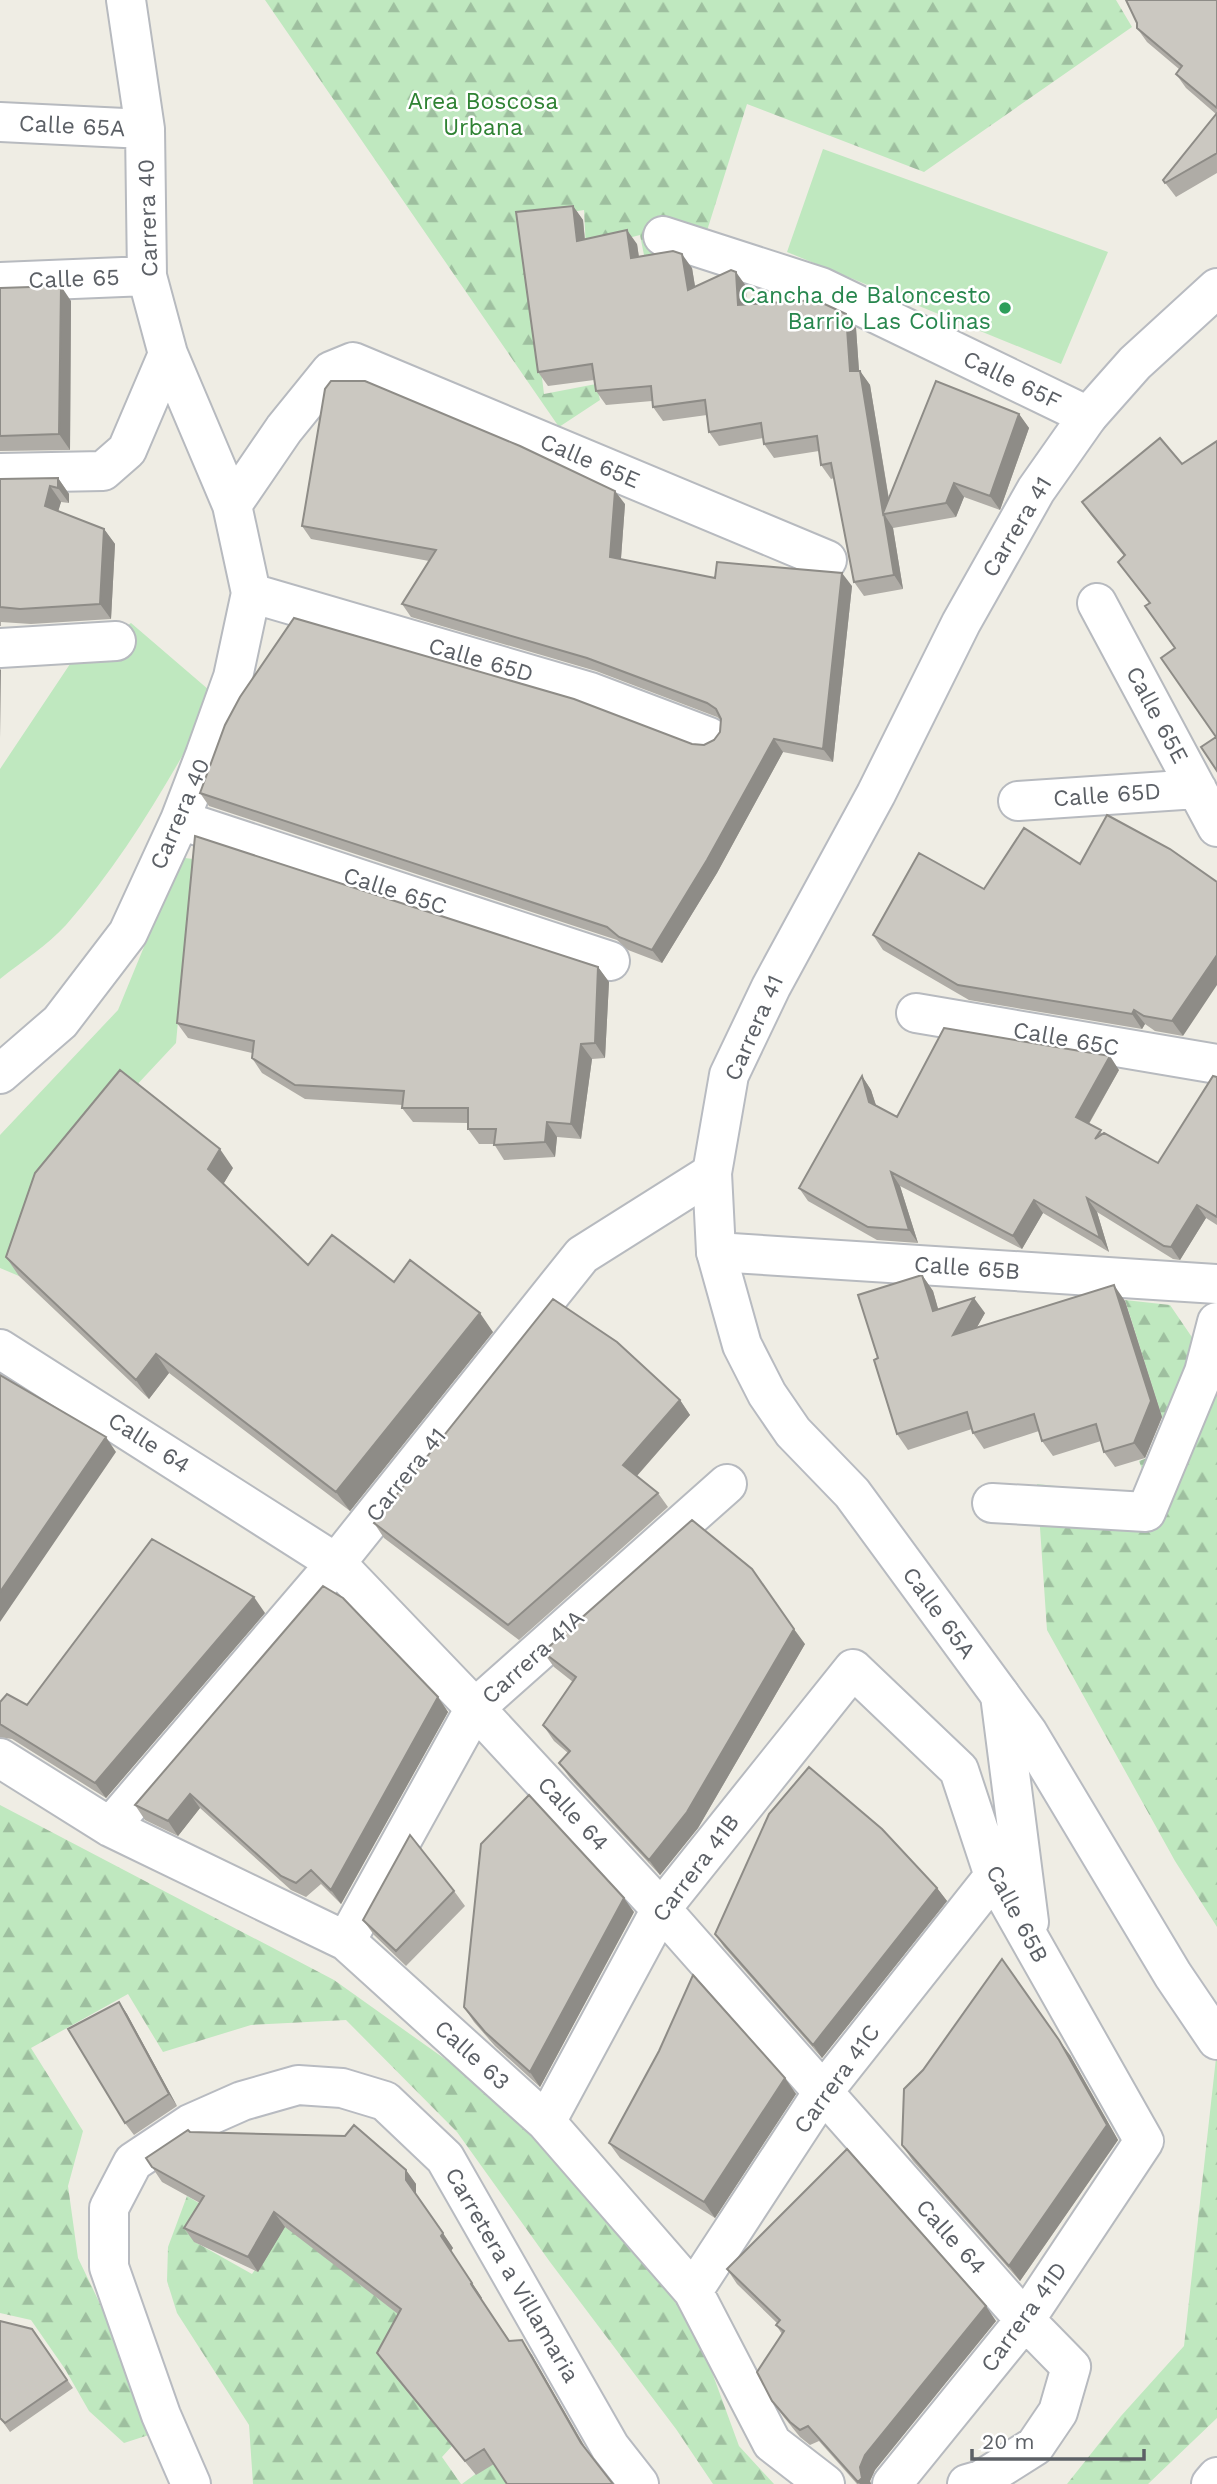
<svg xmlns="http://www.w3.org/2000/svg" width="1217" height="2484" viewBox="0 0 1217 2484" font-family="'Work Sans',sans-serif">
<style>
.forest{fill:url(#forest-firs)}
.park{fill:#bfe8bf}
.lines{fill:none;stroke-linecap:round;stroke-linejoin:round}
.street-casing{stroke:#b7babf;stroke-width:42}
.secondary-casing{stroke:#b8bbc1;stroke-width:42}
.street{stroke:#fff;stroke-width:38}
.secondary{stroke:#fff;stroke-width:38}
.wall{fill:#afaca6}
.shaded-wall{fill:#8e8c87}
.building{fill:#cbc8c1;stroke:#8e8c87;stroke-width:2}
.leisure-dot{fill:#2e9e5b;stroke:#fff;stroke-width:2.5}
.labels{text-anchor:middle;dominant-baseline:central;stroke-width:5;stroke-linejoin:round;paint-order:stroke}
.park-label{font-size:23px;fill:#2f8233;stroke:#fff}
.street-label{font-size:23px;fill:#5c6066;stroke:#fff}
.leisure-label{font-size:23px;fill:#27864d;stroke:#fff;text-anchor:end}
</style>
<defs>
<pattern id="forest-firs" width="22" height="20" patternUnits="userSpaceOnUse" patternTransform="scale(1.75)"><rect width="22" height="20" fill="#bfe8bf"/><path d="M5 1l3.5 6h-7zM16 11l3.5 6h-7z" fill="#9ebf9f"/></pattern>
</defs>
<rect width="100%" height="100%" fill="#efede4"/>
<!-- forest -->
<path class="forest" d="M265,0H1116L1132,27L924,172L747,104L699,256L646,265L640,235L586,249L584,210L523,220L544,394L596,384L600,400L559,427Z
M1125,1300L1170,1305L1217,1374V1927L1175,1861L1047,1630L1037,1484L1152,1496L1139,1461L1172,1449Z
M0,1805L334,1980L504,2101L683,2293L739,2446L774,2484H713L676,2429L550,2262L457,2132L346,2020L251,2025L163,2052L128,1994L31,2048L83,2131L68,2186L78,2258L139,2385L158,2432L124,2443L89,2411L65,2369L31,2320L0,2313Z
M1217,2049V2418L1148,2484H1067L1121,2416L1184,2346Z
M187,2196L214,2212L195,2242L252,2274L289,2220L415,2299L388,2367L452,2446L442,2457L461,2484H253L249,2425L177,2313L167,2281L168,2247Z
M528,2435L518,2484H462Z"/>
<!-- park -->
<path class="park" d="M823,149L1108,252L1061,364L787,252Z
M131,623L216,696C172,775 127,856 66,925C48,945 21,962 0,979V769L72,661Z
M177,857L193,859L176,1043L133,1089L49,1192L19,1276L0,1268V1135L118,1010L155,920Z"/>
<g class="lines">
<!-- street casing -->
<g class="street-casing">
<path id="street" d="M0,122L145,129
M663,236L821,287L1088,416
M0,282L147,276
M0,473L103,471L127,450L168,354
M232,505L284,429L331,371L353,362L827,560
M251,593L590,692L709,737
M1097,603L1217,827
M0,648L116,641
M1018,801L1197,789
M180,820L610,961
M916,1013L1217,1064
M0,1074L60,1022L128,933L180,820L205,755L233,677L251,593L232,505L168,354L147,276L145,129L126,0
M716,1252L1217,1284
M0,1349L336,1563L475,1708L661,1909L1025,2320L1071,2367L1058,2412L1035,2446L981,2480L967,2484
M992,1503L1146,1512L1204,1372L1217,1322
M1000,1695L1029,1922
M0,1758L110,1827L346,1941L546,2122L693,2291L772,2443L825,2484
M110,1827L336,1563L582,1255L712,1173
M346,1941L475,1708L727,1484
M546,2122L661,1909L853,1669L959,1770L994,1876L1144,2141L1025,2320L892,2484
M693,2291L823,2092L994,1876"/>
</g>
<!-- secondary casing -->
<g class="secondary-casing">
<path id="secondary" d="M1217,288L1135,363L1088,416L1036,490L961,623L876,794L771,987L729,1075L712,1173L716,1252L742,1345L767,1394L793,1432L852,1493L1028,1733L1173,1975L1217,2040
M191,2484L161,2415L109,2267V2208L133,2162L190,2124L242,2101L298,2085L342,2088L385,2101L445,2158L610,2447L639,2484
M1211,2484L1217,2477"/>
</g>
<!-- street -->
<use href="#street" class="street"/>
<!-- secondary -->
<use href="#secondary" class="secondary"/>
</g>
<!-- wall -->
<path class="wall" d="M1217,0V173L1176,197L1163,180L1216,114L1186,88L1176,74L1179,69L1147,42L1137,28V23Z
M573,206L583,220L585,239L637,244L639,257L692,268L695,287L746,286L747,304L846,314L856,328L859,371H860L870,385L889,499L1019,414L1029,428L1000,510L964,497L956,517L893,528L903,589L864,596L854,582L834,478L831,479L821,465L819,451L774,458L764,444L763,438L719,446L709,432L707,415L663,421L653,407L652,401L606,405L596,391L594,380L548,386L538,372Z
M0,288L71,301L70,450L0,451Z
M1182,464L1216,737L1175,648L1149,603L1118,562L1124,556L1091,515L1082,502Z
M58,478L69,494V503L61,502L58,511L104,529L115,544L111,619L31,624L1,622V626H0V479Z
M625,504L621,559L715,578L852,586L833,762L783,752L717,873L662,963L628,950L617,940L209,806L200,793L692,744L704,745L714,740L720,732L721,720L717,717L596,671L411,617L402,604L429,561L311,539L302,526Z
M1080,864L1183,1036L1155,1031L1145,1024L1142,1029L969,1000L883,950L873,935L984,889Z
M598,967L609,982L605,1058L592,1059L581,1139L557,1137L555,1157L504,1160L494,1144H479L468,1129V1123L413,1122L402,1108L403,1105L305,1099L262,1073L252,1058V1053L188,1038L177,1023Z
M1119,1070L1089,1124L1103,1134L1158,1163L1217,1077V1225L1206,1218L1180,1260L1173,1259L1097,1212L1109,1252L1043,1213L1022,1249L900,1186L918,1243L877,1240L808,1201L799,1188L862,1076L871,1090L876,1105L897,1117Z
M233,1168L223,1184L308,1265L394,1282L493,1332L350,1511L169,1373L149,1399L19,1276L6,1257Z
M922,1275L933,1291L938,1309L985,1313L977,1327L1125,1301L1162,1417L1145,1458L1115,1467L1104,1452L1101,1441L1053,1456L1042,1441L1039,1431L984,1449L973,1433L972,1429L908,1450L897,1434L878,1358Z
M680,1400L690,1415L637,1476L658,1493L668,1507L519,1640L384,1538L374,1523Z
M265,1613L106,1798L12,1739L0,1737V1702L27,1705Z
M805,1644L698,1828L660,1875L570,1778L559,1763L568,1753L554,1741L543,1725L573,1682L554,1667L543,1652Z
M438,1697L448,1712L341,1904L321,1884L306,1897L291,1890L200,1808L178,1836L145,1820L135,1805Z
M937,1888L947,1901L822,2058L724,1947L715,1934Z
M454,1891L465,1906L406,1966L374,1935L363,1920Z
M634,1912L540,2087L495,2046L474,2022L464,2007Z
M119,2002L127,2014L177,2106L134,2135L125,2123Z
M1070,2055L1118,2140L1020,2281L913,2161L902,2145Z
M785,2078L796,2094L715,2218L620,2158L609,2143Z
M190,2132L406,2170L416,2184V2195L453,2248L451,2251L482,2298L481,2299L510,2341L532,2355L588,2452L494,2464L476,2475L387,2367L377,2353L398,2314L285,2227L258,2272L194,2242L184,2228L200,2203L162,2182L152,2167Z
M727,2269L996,2321L875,2470L870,2481L871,2484H857L819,2441L810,2445L800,2437L783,2416L772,2401L782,2334L776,2325L777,2323L737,2284Z
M32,2329L73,2388L10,2432L0,2418Z"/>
<!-- shaded-wall -->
<path class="shaded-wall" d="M573,206L583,220L586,255L577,241Z
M627,230L637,244L641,272L631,258Z
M682,254L692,268L698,304L688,290Z
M736,272L746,286L747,319L738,305Z
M61,286L71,301L70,450L59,434Z
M846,314L856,328L860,385L850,371Z
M860,371L870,385L891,513H883Z
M1019,414L1029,428L1000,510L990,496Z
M58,478L69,494V503L58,488Z
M954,483L964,497L956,517L946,503Z
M50,486L61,502L55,522L45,506Z
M615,491L625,504L620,571L610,557Z
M884,514L893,528L903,589L894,575Z
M104,529L115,544L111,619L100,604Z
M842,573L852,586L833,762L823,749Z
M0,669L1,670L0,738Z
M774,739L783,752L717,873L662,963L652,950Z
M1217,955V985L1183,1036L1172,1021Z
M598,967L609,982L605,1058L595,1043Z
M1134,1010L1145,1024L1142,1029L1132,1014Z
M581,1044L592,1059L581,1139L571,1124Z
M1110,1056L1119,1070L1085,1130L1076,1117Z
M862,1076L871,1090L879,1115L869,1102Z
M547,1122L557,1137L555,1157L545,1142Z
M220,1149L233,1168L221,1188L208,1169Z
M891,1172L900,1186L918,1243L909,1230Z
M1087,1198L1097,1212L1109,1252L1100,1238Z
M1034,1200L1043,1213L1022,1249L1013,1236Z
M1197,1205L1206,1218L1180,1260L1171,1247Z
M922,1275L933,1291L943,1326L933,1311Z
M1114,1285L1125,1301L1162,1417L1145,1458L1134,1443Z
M974,1298L985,1313L964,1350L953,1335Z
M480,1313L493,1332L350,1511L336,1492Z
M156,1354L169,1373L149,1399L136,1380Z
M680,1400L690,1415L634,1479L623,1465Z
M106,1437L116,1452L0,1622V1592Z
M254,1597L265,1613L106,1798L95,1783Z
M794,1629L805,1644L698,1828L660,1875L649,1860Z
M438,1697L448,1712L341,1904L331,1890Z
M190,1794L200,1808L178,1836L168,1821Z
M937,1888L947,1901L822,2058L813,2045Z
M624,1898L634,1912L540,2087L530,2072Z
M119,2002L127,2014L177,2106L169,2094Z
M1059,2040L1070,2055L1118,2140L1020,2281L1009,2266Z
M785,2078L796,2094L715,2218L704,2202Z
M406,2170L416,2184V2195L406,2180Z
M274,2212L285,2227L258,2272L248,2257Z
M443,2233L453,2248L451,2251L482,2298L481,2299L441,2236Z
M986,2306L996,2321L875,2470L870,2481L871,2484H860L858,2482L860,2467L865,2455Z
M522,2340L532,2355L591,2458L581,2443Z"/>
<!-- building -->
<path class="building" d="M1126,0H1217V108L1176,74L1182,66L1137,28V23Z
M1217,113V153L1165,183L1163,180Z
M573,206L577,241L627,230L631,258L673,251L682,254L688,290L731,270L736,272L738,305L816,300L846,314L850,371H860L883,513L936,381L1019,414L990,496L954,483L946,503L884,514L894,575L854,582L831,463L821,465L817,436L764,444L761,423L709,432L705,400L653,407L651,386L596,391L592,364L538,372L516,212Z
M61,286L59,434L0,436V288Z
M331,381H365L520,446L615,491L610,557L715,578L717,562L842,573L823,749L774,739L707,860L652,950L619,937L607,927L200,793L225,725L240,697L294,618L574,699L692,744L704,745L714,740L720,732L721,719L716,709L707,703L587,658L402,604L436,550L302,526L325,389Z
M1160,438L1182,464L1217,441V771L1201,747L1216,737L1161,658L1175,648L1145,606L1150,603L1118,562L1125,555L1082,502Z
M58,478V488L50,486L45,506L104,529L100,604L20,609L0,607V479Z
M1107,815L1170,849L1217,882V955L1172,1021L1144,1016L1134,1010L1132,1014L958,985L873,935L919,853L984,889L1024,828L1080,864Z
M195,836L598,967L595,1043L581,1044L571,1124L547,1122L545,1142L494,1145L496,1129H468V1108H402L404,1091L295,1085L252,1058L254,1041L177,1023Z
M944,1028L1110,1056L1076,1117L1101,1130L1095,1139L1104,1133L1158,1163L1213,1076L1217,1077V1217L1197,1205L1171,1247L1164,1246L1087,1198L1100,1238L1034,1200L1013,1236L891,1172L909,1230L868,1227L799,1188L862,1076L869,1102L897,1117Z
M120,1070L220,1149L208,1169L308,1265L332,1235L394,1282L410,1260L480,1313L336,1492L156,1354L136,1380L6,1257L35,1173Z
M922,1275L933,1311L974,1298L953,1335L1114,1285L1151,1401L1134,1443L1104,1452L1096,1424L1042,1441L1034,1414L973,1433L967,1412L897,1434L874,1360L878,1358L858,1295Z
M553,1299L617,1342L680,1400L623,1465L658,1493L508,1625L374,1523Z
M0,1375L106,1437L0,1592Z
M692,1520L752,1569L794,1629L687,1812L649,1860L559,1763L570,1751L543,1725L576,1677L543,1652Z
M152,1539L254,1597L95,1783L0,1724V1702L7,1694L27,1705Z
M323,1586L343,1598L438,1697L331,1890L311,1870L296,1883L281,1876L190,1794L168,1821L135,1805Z
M809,1767L882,1829L937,1888L813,2045L715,1934L769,1814Z
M529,1795L624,1898L530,2072L485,2032L464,2007L481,1844Z
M410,1835L454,1891L396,1951L363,1920Z
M1002,1959L1059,2040L1107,2125L1009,2266L902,2145L904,2089L923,2070Z
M693,1975L785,2078L704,2202L609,2143L659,2051Z
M119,2002L169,2094L125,2123L68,2029Z
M354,2125L406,2170V2180L443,2233L441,2236L472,2283L471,2284L509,2341L522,2340L581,2443L613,2484H507L484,2449L465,2461L377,2353L401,2309L274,2212L248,2257L184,2228L204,2196L152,2167L146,2158L188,2130L190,2132L345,2136Z
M847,2149L986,2306L865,2455L860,2467L862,2478L858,2482L808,2426L800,2430L790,2422L772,2401L757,2372L784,2331L776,2325L780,2320L727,2269Z
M0,2321L32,2329L67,2380L5,2423L0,2418Z"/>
<!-- markers -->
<circle class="leisure-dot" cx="1005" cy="308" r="7"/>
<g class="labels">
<!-- park labels -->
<g class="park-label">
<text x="483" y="101">Area Boscosa<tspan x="483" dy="26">Urbana</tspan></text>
</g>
<!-- street labels -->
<g class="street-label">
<text transform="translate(72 126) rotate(3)">Calle 65A</text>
<text transform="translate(148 218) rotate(-92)">Carrera 40</text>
<text transform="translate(74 279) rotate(-2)">Calle 65</text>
<text transform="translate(1012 380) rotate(26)">Calle 65F</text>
<text transform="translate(590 461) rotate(23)">Calle 65E</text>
<text transform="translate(1017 527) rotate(-59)">Carrera 41</text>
<text transform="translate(481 660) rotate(16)">Calle 65D</text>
<text transform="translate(1157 715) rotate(62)">Calle 65E</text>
<text transform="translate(1107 795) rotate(-4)">Calle 65D</text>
<text transform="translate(180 814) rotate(-67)">Carrera 40</text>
<text transform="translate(395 891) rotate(18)">Calle 65C</text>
<text transform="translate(754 1028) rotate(-66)">Carrera 41</text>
<text transform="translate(1066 1039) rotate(10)">Calle 65C</text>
<text transform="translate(967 1268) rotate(4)">Calle 65B</text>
<text transform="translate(149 1443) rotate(33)">Calle 64</text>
<text transform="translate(406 1475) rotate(-51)">Carrera 41</text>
<text transform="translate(939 1613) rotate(54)">Calle 65A</text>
<text transform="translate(533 1657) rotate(-42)">Carrera 41A</text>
<text transform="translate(573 1814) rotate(47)">Calle 64</text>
<text transform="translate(696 1868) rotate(-53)">Carrera 41B</text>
<text transform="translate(1017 1914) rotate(62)">Calle 65B</text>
<text transform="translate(472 2055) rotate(42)">Calle 63</text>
<text transform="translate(837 2079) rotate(-54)">Carrera 41C</text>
<text transform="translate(951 2237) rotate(48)">Calle 64</text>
<text transform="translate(512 2275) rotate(60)">Carretera a Villamaria</text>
<text transform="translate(1024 2317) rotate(-54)">Carrera 41D</text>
</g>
<!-- leisure labels -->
<g class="leisure-label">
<text x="991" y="295">Cancha de Baloncesto<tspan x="991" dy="26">Barrio Las Colinas</tspan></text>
</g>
</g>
<!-- scale -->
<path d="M972 2449v10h172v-10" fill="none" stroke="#5c6066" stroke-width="3.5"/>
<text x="982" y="2449" font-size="21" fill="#5c6066" stroke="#ffffff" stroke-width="5" paint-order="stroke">20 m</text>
</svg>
